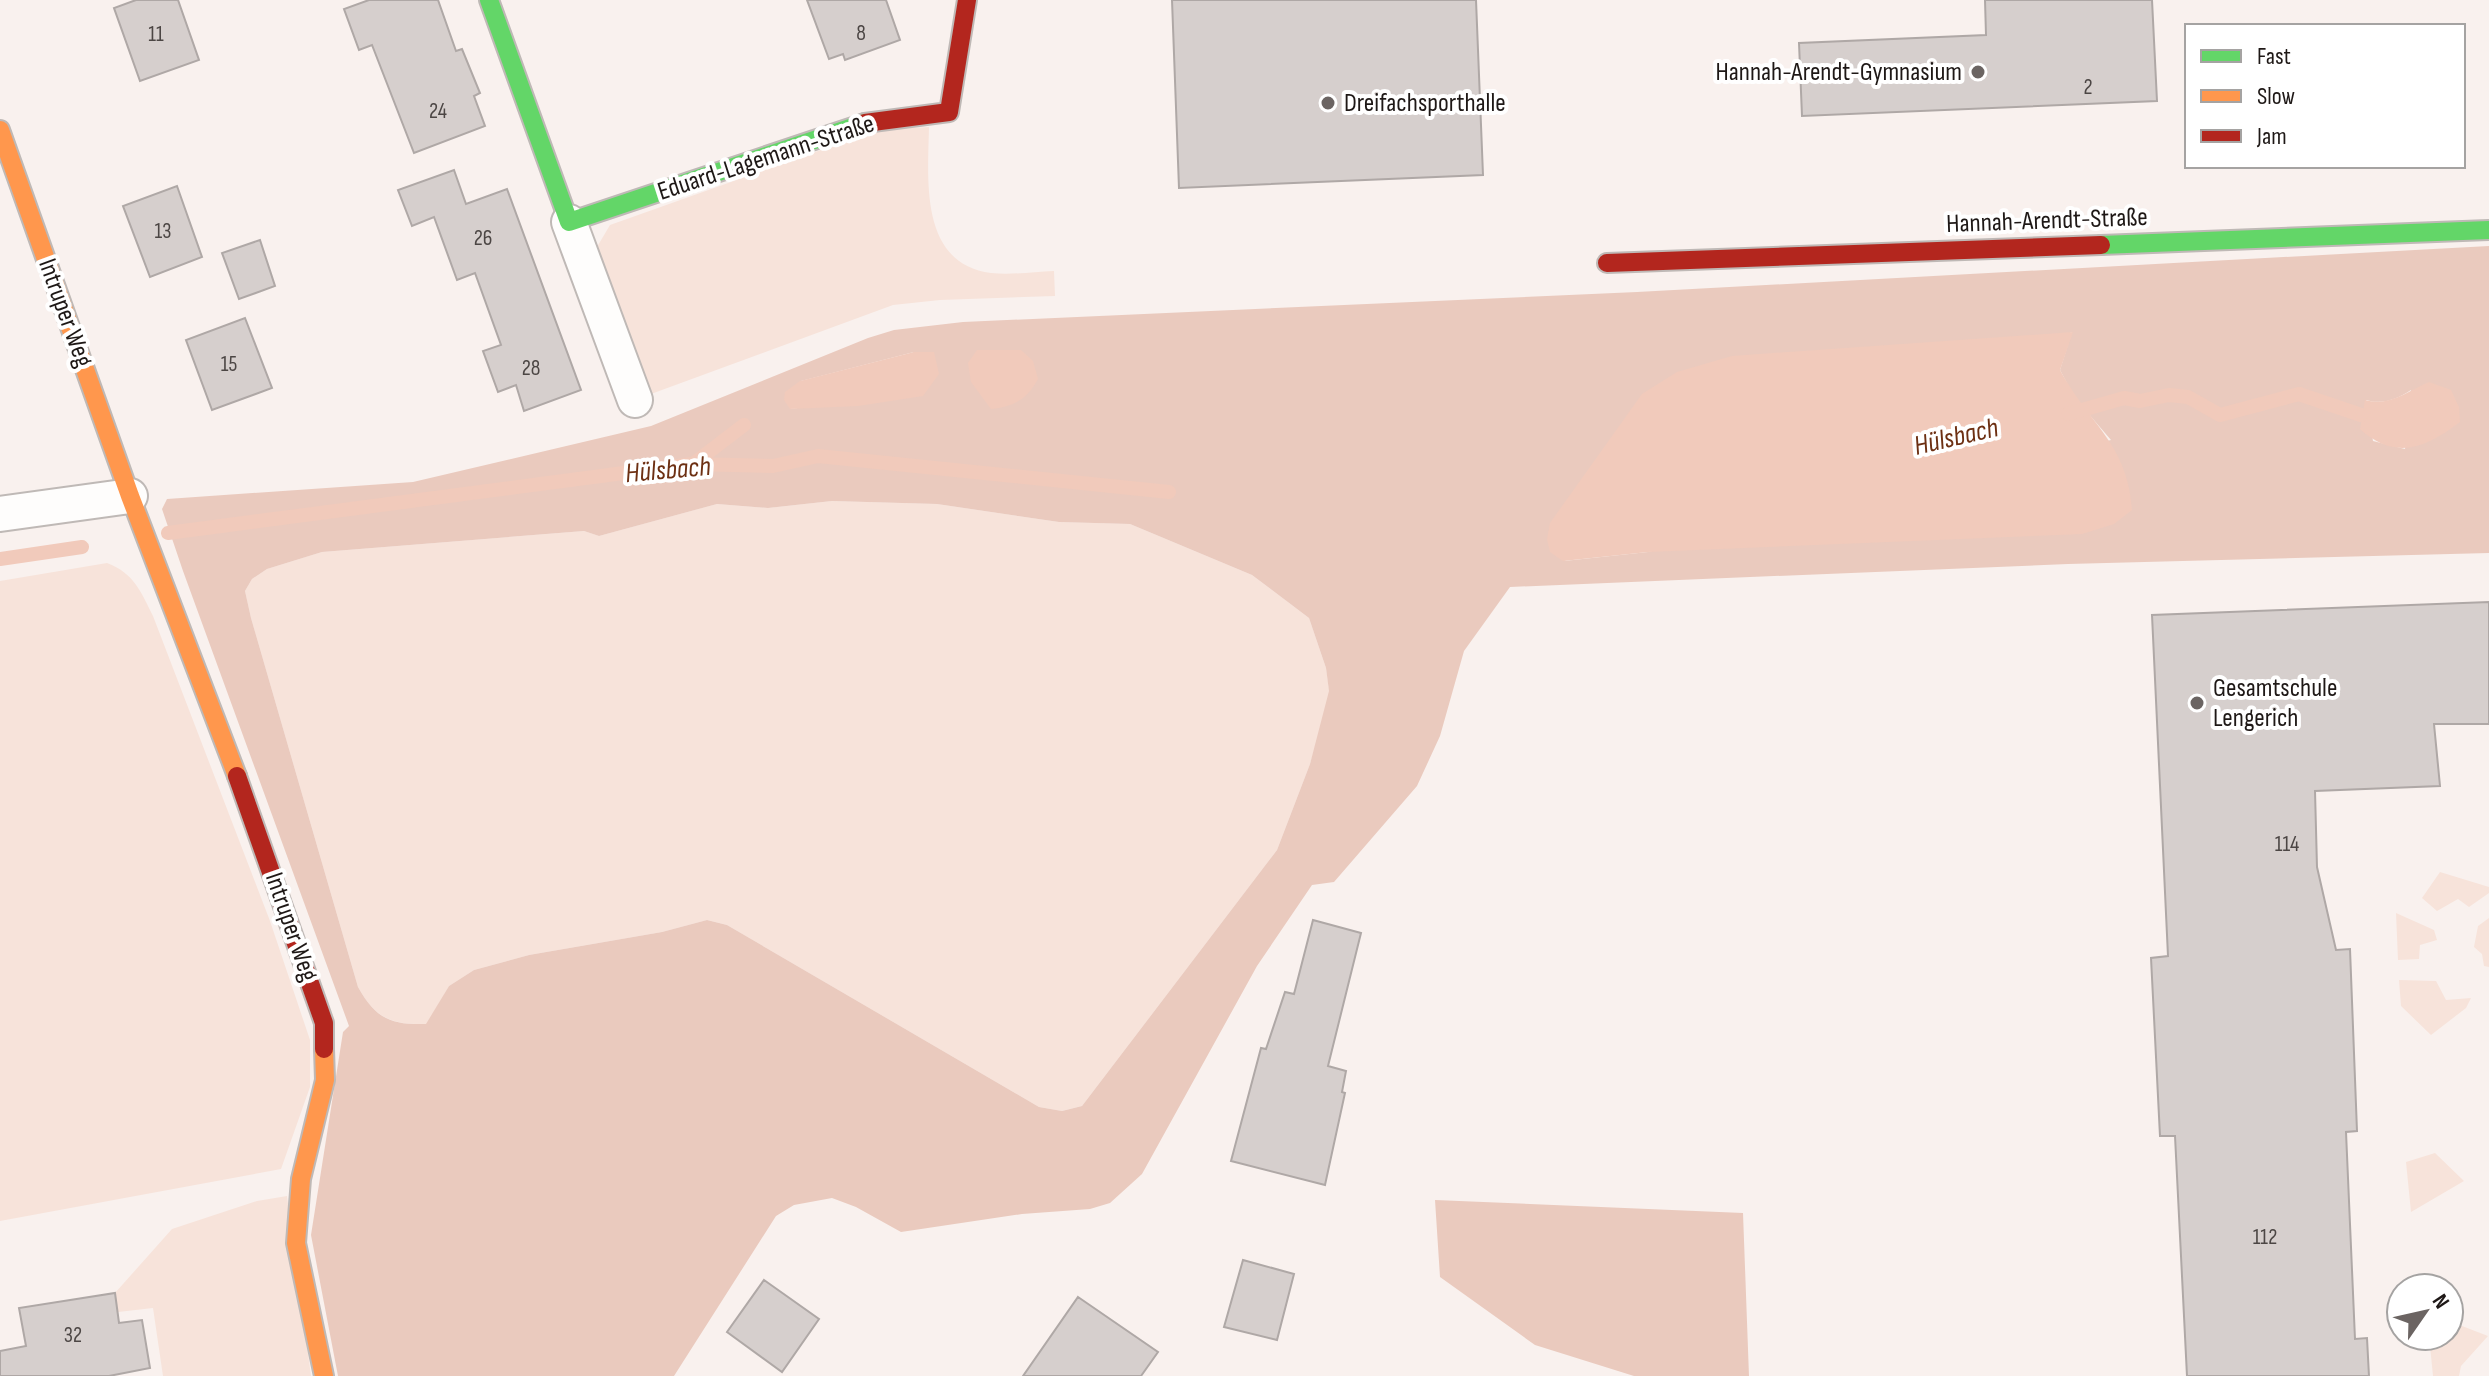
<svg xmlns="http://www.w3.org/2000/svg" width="2489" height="1376" viewBox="0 0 2489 1376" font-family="'Sofia Sans Condensed',sans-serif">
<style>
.green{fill:#f7e3da}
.forest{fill:#eacabe;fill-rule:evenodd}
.water{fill:#f1cabb}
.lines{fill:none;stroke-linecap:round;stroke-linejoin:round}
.stream{stroke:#f1cabb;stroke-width:14}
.building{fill:#d6cfcd;stroke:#afa8a6;stroke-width:2}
.street-casing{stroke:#bfb9b6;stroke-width:38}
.fast-casing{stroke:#bfb9b6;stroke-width:22}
.slow-casing{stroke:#bfb9b6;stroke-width:22}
.jam-casing{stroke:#bfb9b6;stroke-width:22}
.street{stroke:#fefdfc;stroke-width:34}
.fast{stroke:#63d668;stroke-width:18}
.slow{stroke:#ff974d;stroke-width:18}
.jam{stroke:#b3261e;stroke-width:18}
.poi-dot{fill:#6b6462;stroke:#fff;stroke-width:3}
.labels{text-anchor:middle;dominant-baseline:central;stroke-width:8;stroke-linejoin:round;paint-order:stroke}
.number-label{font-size:22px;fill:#4c4644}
.poi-label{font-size:26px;fill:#1e1816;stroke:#fff;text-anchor:start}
.street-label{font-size:26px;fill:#1e1816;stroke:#fff}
.water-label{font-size:28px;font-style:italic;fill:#6d3013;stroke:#fff}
</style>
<rect width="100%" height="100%" fill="#f9f1ee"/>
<!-- green -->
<path class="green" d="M929,127C928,179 919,264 991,273C1011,275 1033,272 1054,271L1055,296L940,300L893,305L651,394L597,247L610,225L877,130Z
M832,501L937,504L1059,522L1130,524L1252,575L1309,618L1326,668L1330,696L1310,764L1277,850L1082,1106L1062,1111L1039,1107L727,925L707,920L662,932L529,955L474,970L449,986L427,1024C392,1025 376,1019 358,987L251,618L245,591L252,579L267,569L322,552L584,531L599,536L717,504L768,508Z
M107,563C134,573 141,592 153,616L270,921L310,1040V1087L281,1169L0,1221V581Z
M2440,872L2489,887V893L2469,907L2458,899L2437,911L2422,898Z
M2396,913L2434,930L2437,940L2420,945L2419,959L2398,960Z
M2489,918V967L2484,966L2482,954L2474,947L2478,926Z
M2399,980L2436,981L2446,1000L2471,998L2466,1008L2431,1035L2401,1006Z
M2435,1153L2464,1181L2411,1212L2406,1162Z
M287,1196L311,1376H163L153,1308L118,1312L115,1293L172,1229L257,1201Z
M2449,1321L2488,1336L2461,1366L2459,1376H2433L2429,1336H2449Z"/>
<!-- forest -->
<path class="forest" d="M2489,246V553L2068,564L1510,587L1464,651L1440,736L1417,786L1334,882L1312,885L1257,966L1142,1174L1110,1203L1090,1209L1022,1214L901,1232L856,1207L832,1198L794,1205L776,1216L674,1376H338L311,1235L343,1032L349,1026L183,571L162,509L167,499L413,482L651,426L868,338L894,330L963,322L1637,292ZM2072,332L2060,370L2075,398L2111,440L1648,552L1564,561ZM914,352L813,406L790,409L801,381ZM2411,390L2405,449L2373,441L2366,400C2383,405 2397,399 2411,390ZM832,501L937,504L1059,522L1130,524L1252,575L1309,618L1326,668L1329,691L1310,764L1277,850L1082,1106L1062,1111L1039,1107L727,925L707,920L662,932L529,955L474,970L449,986L426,1024C391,1025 376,1019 358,987L251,618L245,591L252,579L267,569L322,552L584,531L599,536L717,504L768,508Z
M1435,1200L1743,1213L1749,1376H1634L1535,1345L1440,1277Z"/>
<!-- water -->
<path class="water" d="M2073,332L2060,370C2089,424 2128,444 2132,510L2114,524L2082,534L1648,552L1563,561L1550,552L1547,539L1550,523L1642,394L1677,372L1732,356Z
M977,350H1021L1033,361L1038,379C1027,399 1014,407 991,409L971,382L968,363Z
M914,352H934L939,374L923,396L858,406L790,409L784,400L785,392L800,381Z
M2429,382L2451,390L2459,407L2460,422C2426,448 2395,461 2360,429L2365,400C2389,407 2408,391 2429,382Z"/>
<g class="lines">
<!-- stream -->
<path class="stream" d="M2068,414L2124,398L2140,401L2169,395L2188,397L2220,415L2299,394L2361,415
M693,464L744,425
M168,533L692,464L773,466L818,456L1169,492
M0,559L82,547"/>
</g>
<!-- building -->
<path class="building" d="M136,0H178L199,60L140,81L114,8Z
M369,0H438L456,51L462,49L480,93L474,96L485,126L414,153L372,45L359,50L344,9Z
M807,0H886L900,40L845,60L843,54L829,59Z
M1172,0H1476L1483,175L1179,188Z
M1985,0H2152L2157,101L1802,116L1799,43L1986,35Z
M454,170L466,204L507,189L581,390L524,411L516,385L498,392L483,351L501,345L475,273L457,280L434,217L412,226L398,190Z
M177,186L202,257L150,277L123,206Z
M260,240L275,286L239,299L222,253Z
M245,318L272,388L212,410L186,340Z
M2489,602V724H2434L2440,786L2315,791L2317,867L2336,950L2350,949L2357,1131L2346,1132L2355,1339L2367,1338L2369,1376H2187L2175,1136H2160L2151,958L2168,956L2152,615Z
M1313,920L1361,933L1328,1066L1346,1071L1342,1092L1345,1093L1325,1185L1231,1161L1261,1048L1266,1049L1285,992L1294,994Z
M1243,1260L1294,1274L1277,1340L1224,1327Z
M764,1280L819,1319L782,1372L727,1332Z
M115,1293L119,1323L142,1320L150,1368L109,1376H0V1351L26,1346L19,1308Z
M1078,1297L1158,1352L1141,1376H1023Z"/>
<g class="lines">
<!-- street casing -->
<g class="street-casing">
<path id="street" d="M569,222L635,400
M0,514L130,496"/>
</g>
<!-- fast casing -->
<g class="fast-casing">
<path id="fast" d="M489,0L569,222L865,123
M2101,245L2489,230"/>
</g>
<!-- slow casing -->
<g class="slow-casing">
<path id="slow" d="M0,130L130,496L237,776
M324,1376L296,1243L301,1179L325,1080L324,1049"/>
</g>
<!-- jam casing -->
<g class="jam-casing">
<path id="jam" d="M865,123L949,112L967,0
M1607,263L2101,245
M237,776L324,1023V1049"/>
</g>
<!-- street -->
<use href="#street" class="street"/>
<!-- fast -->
<use href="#fast" class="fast"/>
<!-- slow -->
<use href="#slow" class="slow"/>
<!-- jam -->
<use href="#jam" class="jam"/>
</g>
<!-- markers -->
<g class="poi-dot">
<circle cx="1978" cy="72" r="8"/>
<circle cx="1328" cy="103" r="8"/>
<circle cx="2197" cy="703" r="8"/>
</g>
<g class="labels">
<!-- number labels -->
<g class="number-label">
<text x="861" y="33">8</text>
<text x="156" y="34">11</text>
<text x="2088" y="87">2</text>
<text x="438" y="111">24</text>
<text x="163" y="231">13</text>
<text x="483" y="238">26</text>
<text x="229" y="364">15</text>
<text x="531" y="368">28</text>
<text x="2287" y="844">114</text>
<text x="2265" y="1237">112</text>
<text x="73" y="1335">32</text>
</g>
<!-- poi labels -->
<g class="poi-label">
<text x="1962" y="72" text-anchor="end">Hannah-Arendt-Gymnasium</text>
<text x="1344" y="103">Dreifachsporthalle</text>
<text x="2213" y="688">Gesamtschule<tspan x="2213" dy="30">Lengerich</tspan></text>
</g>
<!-- street labels -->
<g class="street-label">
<text transform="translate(766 158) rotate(-18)">Eduard-Lagemann-Straße</text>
<text transform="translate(2047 221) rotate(-2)">Hannah-Arendt-Straße</text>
<text transform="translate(65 313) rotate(70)">Intruper Weg</text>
<text transform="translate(291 927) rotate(71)">Intruper Weg</text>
</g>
<!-- water labels -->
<g class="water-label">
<text transform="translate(1956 437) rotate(-13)">Hülsbach</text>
<text transform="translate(668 470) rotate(-5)">Hülsbach</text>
</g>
</g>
<!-- legend -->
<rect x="2185" y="24" width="280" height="144" fill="#ffffff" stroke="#a5a3a2" stroke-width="2"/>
<rect x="2201" y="50" width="40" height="12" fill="#63d668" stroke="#a5a3a2" stroke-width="2"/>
<text x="2257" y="64" font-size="24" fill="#1e1816">Fast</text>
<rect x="2201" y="90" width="40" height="12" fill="#ff974d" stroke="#a5a3a2" stroke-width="2"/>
<text x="2257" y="104" font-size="24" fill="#1e1816">Slow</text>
<rect x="2201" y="130" width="40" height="12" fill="#b3261e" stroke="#a5a3a2" stroke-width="2"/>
<text x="2257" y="144" font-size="24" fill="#1e1816">Jam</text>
<!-- north arrow -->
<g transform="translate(2425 1312) rotate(56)"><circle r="38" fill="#ffffff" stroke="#a5a3a2" stroke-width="2"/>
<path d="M0-6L14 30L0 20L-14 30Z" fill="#6b6462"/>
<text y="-12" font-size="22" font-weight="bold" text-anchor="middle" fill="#1e1816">N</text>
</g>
</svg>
